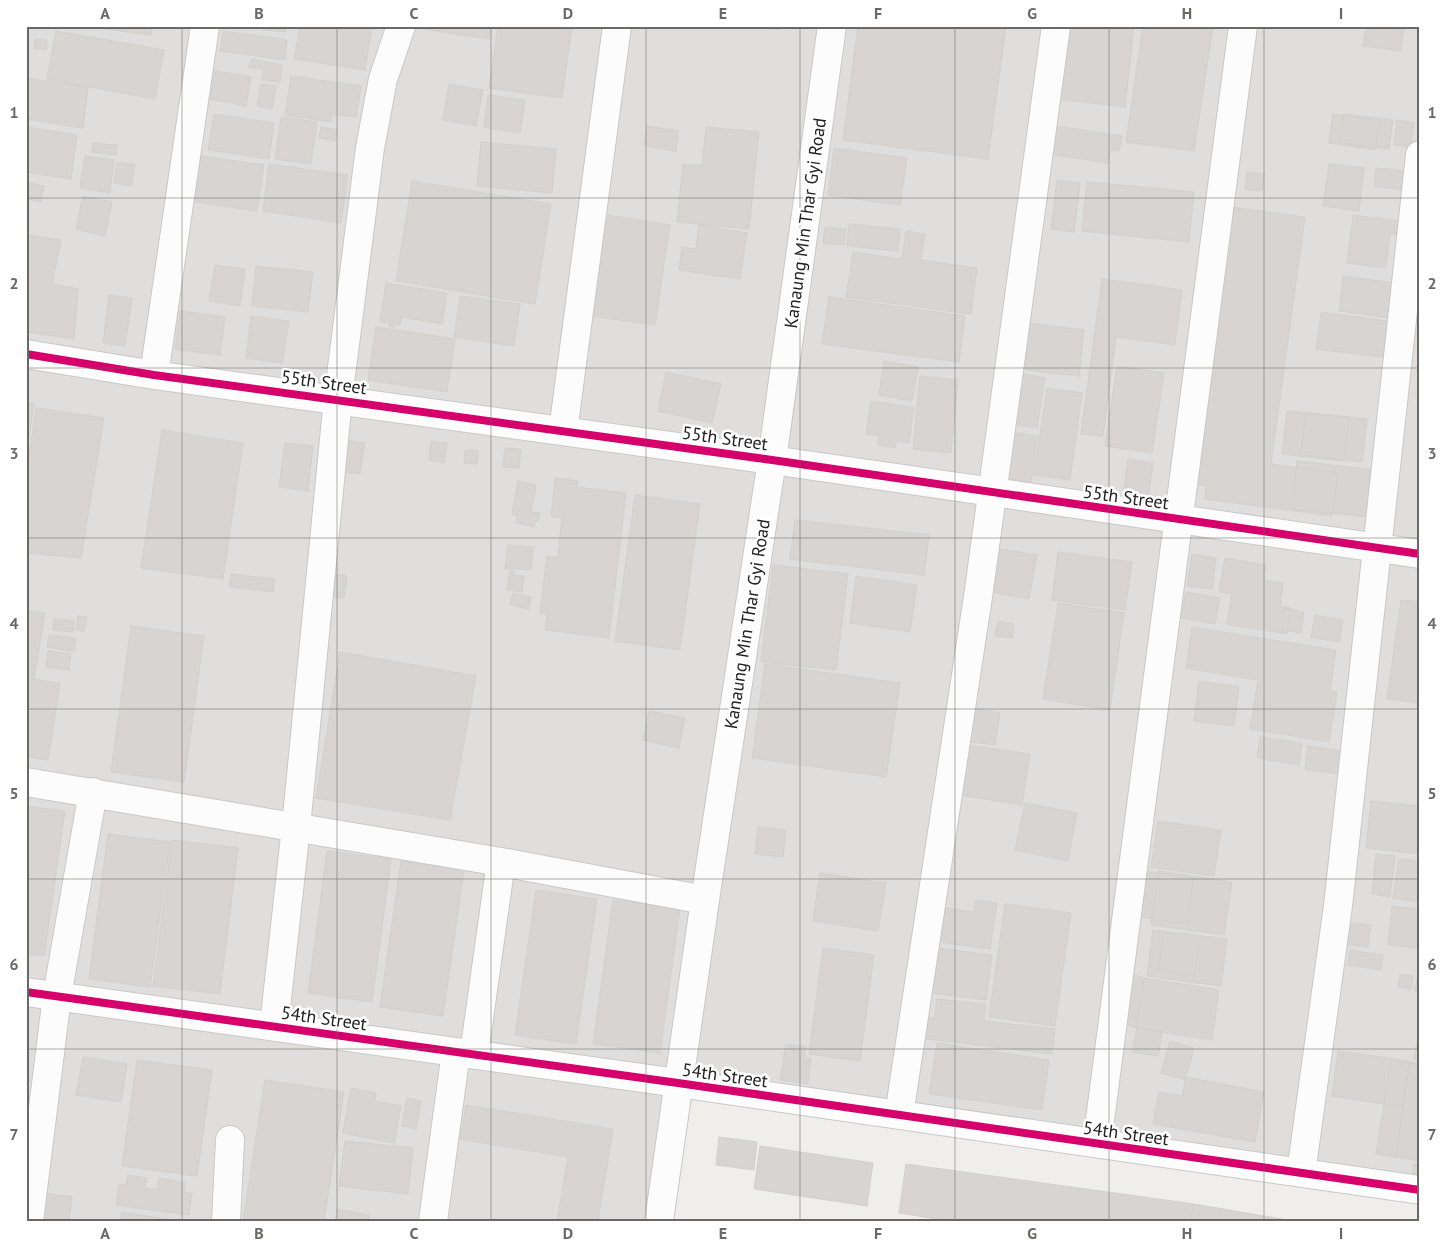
<svg xmlns="http://www.w3.org/2000/svg" width="1446" height="1247" viewBox="0 0 1446 1247" font-family="'PT Sans',sans-serif">
<style>
.residential{fill:#dfdedc}
.building{fill:#d7d4d2;stroke:#d3d0cc}
.lines{fill:none;stroke-linecap:round;stroke-linejoin:round}
.minor-casing{stroke:#c9c8c7;stroke-width:30}
.minor{stroke:#fdfcfc;stroke-width:28}
.cycleway-casing{stroke:#fff;stroke-width:11}
.cycleway{stroke:#d6006c;stroke-width:8}
.grid{fill:none;stroke:#6a6968;stroke-width:1;stroke-opacity:0.55}
.labels{text-anchor:middle;dominant-baseline:central;stroke-width:5;stroke-linejoin:round;paint-order:stroke}
.street-label{font-size:18px;fill:#222;stroke:#fff}
.neatline{fill:none;stroke:#6a6968;stroke-width:2}
.grid-label{font-size:16px;text-anchor:middle;font-weight:bold;fill:#6a6968}
</style>
<rect width="100%" height="100%" fill="#f0eeeb"/>
<!-- residential -->
<path class="residential" d="M26,26H1420V1204L679,1084L663,1221H26Z"/>
<!-- building -->
<path class="building" d="M106,26H152L151,35L106,29Z
M263,26H286V32L263,30Z
M300,26H372L365,70L294,59Z
M422,26H491L489,39L422,29Z
M498,26H572L562,98L489,88Z
M752,26H780V30Z
M858,26H1006L988,159L843,140Z
M1065,26H1134L1125,107L1057,99Z
M1143,26H1213L1194,151L1126,142Z
M1366,26H1404L1401,51L1363,46Z
M56,31L164,50L155,99L47,79Z
M223,31L287,40L285,60L220,51Z
M35,39L47,40V49H34Z
M252,59L282,65L280,82L262,80L263,69L248,67Z
M215,71L251,77L246,106L210,99Z
M291,76L361,86L356,117L332,114L331,122L285,115Z
M26,78L88,87L83,128L26,119Z
M261,84L276,86L272,109L257,106Z
M449,84L483,90L476,126L443,120Z
M488,95L525,100L520,133L484,127Z
M214,114L274,123L269,159L208,150Z
M1333,114L1380,121L1375,150L1329,143Z
M1343,114L1393,120L1389,149L1340,143Z
M281,117L317,122L311,164L275,159Z
M1397,120L1414,123L1410,147L1394,145Z
M1049,125L1122,136L1119,151L1110,150L1108,163L1044,153Z
M647,126L678,131L676,151L644,146Z
M26,127L77,135L71,179L26,172Z
M321,127L338,130L335,141L319,138Z
M706,127L759,132L749,229L677,222L683,164L702,166Z
M481,142L556,149L552,193L477,186Z
M93,143L117,145L116,155L92,152Z
M834,148L907,158L900,205L828,195Z
M195,155L264,165L257,211L188,201Z
M85,156L114,160L110,193L80,188Z
M117,162L135,165L131,186L114,183Z
M269,164L348,175L341,223L263,211Z
M1329,164L1364,168L1359,211L1323,206Z
M1376,168L1407,171L1405,190L1374,186Z
M1247,172L1264,174L1262,191L1245,189Z
M1057,180L1080,183L1074,232L1051,229Z
M412,181L551,204L535,304L396,281Z
M1087,182L1194,192L1189,242L1082,231Z
M30,183L44,186L41,202L27,199Z
M83,196L112,202L105,236L76,229Z
M1231,207L1305,217L1271,464L1338,473L1332,516L1205,499L1206,486L1194,484Z
M600,214L670,225L655,325L585,315Z
M1353,215L1400,221L1399,235L1390,234L1386,268L1347,263Z
M849,224L900,229L898,251L847,246Z
M699,225L747,233L740,279L679,270L682,247L696,249Z
M825,227L846,229L844,245L823,243Z
M906,231L925,234L921,260L977,268L971,314L846,297L853,252L902,259Z
M26,235L61,240L52,284L78,289L74,339L26,332Z
M215,265L245,269L240,306L209,301Z
M256,266L313,272L308,312L252,306Z
M1343,276L1393,283L1389,318L1339,311Z
M1102,279L1182,290L1175,345L1116,337L1103,436L1081,434Z
M386,283L447,293L442,324L401,317L400,325L395,324V327L389,326L390,323L380,321Z
M109,295L132,298L125,346L103,343Z
M460,296L520,304L514,346L454,337Z
M829,297L965,316L959,362L822,344Z
M180,311L225,317L220,355L175,349Z
M1321,312L1387,321L1383,357L1316,349Z
M251,316L289,321L282,363L246,358Z
M1020,322L1084,330L1079,376L1015,369Z
M376,327L455,339L447,392L368,380Z
M884,361L918,367L912,401L879,395Z
M1117,366L1164,373L1152,453L1105,446Z
M666,372L721,384L712,423L658,411Z
M1019,373L1045,378L1037,428L1011,424Z
M920,376L958,380L951,453L913,449Z
M1047,388L1082,393L1070,480L1034,475Z
M871,401L914,408L909,443L897,441L895,448L878,445L879,436L866,434Z
M26,402L34,403L26,458Z
M36,408L104,418L81,558L26,553V477Z
M1287,411L1349,417L1344,461L1282,454Z
M1306,413L1367,419L1362,462L1301,455Z
M162,430L243,443L223,579L141,568Z
M1011,432L1038,436L1031,482L1004,478Z
M339,439L365,443L360,474L334,470Z
M431,441L447,443L444,463L429,460Z
M285,443L313,446L308,491L279,487Z
M505,448L521,449L519,468L503,467Z
M465,450L478,451L477,464L464,463Z
M1128,459L1153,463L1148,500L1123,497Z
M1297,461L1374,470L1368,517L1292,509Z
M555,478L578,481L577,487L626,493L609,638L545,630L547,614L540,613L547,556L558,557L562,518L551,516Z
M518,481L536,485L531,512L540,513L538,521H535L534,527L516,523L517,515H512Z
M635,495L700,504L680,650L615,641Z
M795,520L929,535L924,575L790,559Z
M508,545L533,547L531,570L505,568Z
M989,547L1037,555L1029,599L981,590Z
M1058,552L1132,562L1125,610L1052,600Z
M1192,554L1216,558L1212,589L1187,586Z
M1225,558L1266,565L1264,580L1283,583L1280,606L1291,608L1287,634L1227,624L1232,594L1219,592Z
M773,565L848,574L836,670L761,662Z
M510,570L515,571V575L524,576L522,592L507,590Z
M327,573L347,576L344,598L326,596Z
M231,574L275,579L273,592L229,587Z
M856,576L917,585L910,632L850,623Z
M1186,592L1220,598L1215,624L1181,618Z
M513,593L531,597L529,609L510,605Z
M1401,600L1420,602V703L1387,699Z
M1058,603L1124,613L1110,710L1043,699Z
M1285,608L1304,612L1301,633L1282,630Z
M26,610L45,613L34,679L60,684L48,760L26,757Z
M1315,615L1343,620L1339,642L1311,637Z
M78,616L87,617L84,631L76,630Z
M54,619L74,621L73,632L53,630Z
M998,621L1014,624L1012,638L995,636Z
M131,626L204,636L184,782L111,772Z
M1192,627L1336,650L1330,691L1337,692L1329,742L1250,729L1258,680L1186,668Z
M49,635L76,638L74,652L47,647Z
M48,651L71,654L69,670L46,667Z
M340,652L476,676L450,820L316,798Z
M765,664L900,683L886,777L752,758Z
M1199,681L1239,687L1234,726L1194,721Z
M966,707L1000,713L995,745L960,740Z
M649,711L685,718L679,748L643,740Z
M1260,737L1302,743L1299,765L1257,758Z
M967,745L1030,754L1022,805L959,795Z
M1308,746L1348,752L1345,775L1305,769Z
M1371,801L1420,806V854L1366,848Z
M1025,803L1077,813L1068,861L1015,850Z
M26,806L65,811L44,956L26,954Z
M1158,821L1221,830L1214,876L1151,867Z
M758,827L786,830L783,857L755,854Z
M108,834L170,842L150,987L89,979Z
M172,840L238,848L220,994L153,986Z
M327,851L391,859L372,1002L308,993Z
M1376,854L1395,856L1390,897L1372,894Z
M1399,859L1420,861V902L1393,898Z
M401,861L464,870L443,1016L380,1007Z
M1138,870L1193,878L1188,924L1131,916Z
M1159,871L1232,882L1224,935L1151,925Z
M820,873L886,883L878,931L813,921Z
M536,890L597,899L576,1044L515,1035Z
M613,900L680,909L660,1053L593,1044Z
M976,900L997,903L990,949L933,941L938,907L974,912Z
M1005,904L1071,913L1055,1026L989,1017Z
M1392,906L1420,909L1417,948L1388,945Z
M1348,923L1371,925L1368,947L1345,944Z
M1153,930L1227,939L1221,986L1147,976Z
M1164,933L1200,938L1194,976L1158,970Z
M929,947L992,955L986,1000L923,992Z
M823,948L874,955L860,1061L809,1054Z
M1350,950L1383,955L1381,970L1348,965Z
M1420,963V992L1415,991Z
M1129,973L1144,978L1136,1028L1121,1022Z
M1400,975L1413,976L1411,989L1398,987Z
M1144,978L1219,990L1212,1040L1136,1028Z
M937,999L986,1004L984,1021L1055,1029L1052,1054L918,1038L920,1016L934,1018Z
M1420,1025V1060L1414,1059Z
M1137,1028L1162,1032L1158,1056L1132,1052Z
M1170,1041L1194,1048L1185,1080L1161,1073Z
M937,1043L1049,1060L1042,1110L929,1094Z
M786,1044L806,1047L804,1058H811L808,1084L780,1080Z
M1338,1051L1409,1061L1402,1107L1332,1096Z
M83,1057L127,1064L121,1102L76,1095Z
M137,1060L212,1070L197,1176L122,1166Z
M1391,1061L1420,1065V1161L1376,1154Z
M1410,1062L1420,1064V1159L1396,1156Z
M1186,1077L1264,1092L1255,1142L1153,1124L1159,1092L1182,1096Z
M265,1080L344,1092L324,1221H243Z
M351,1088L376,1093L375,1101L401,1106L394,1143L343,1133Z
M407,1098L421,1101L416,1129L402,1126Z
M466,1105L613,1129L598,1221H557L568,1157L460,1139Z
M719,1137L757,1142L754,1170L716,1165Z
M345,1141L413,1148L408,1194L339,1186Z
M760,1146L873,1163L867,1206L754,1189Z
M906,1164L1194,1204L1190,1221H949L899,1213Z
M1414,1164L1420,1165V1178L1412,1177Z
M128,1175L147,1178L145,1188L157,1190L159,1178L185,1183L184,1192L192,1193L189,1215L116,1205L119,1184L126,1185Z
M44,1193L72,1197L69,1221H40Z
M1194,1204L1293,1221H1191Z
M337,1209L369,1215V1221H335Z
M122,1212L177,1221H120Z"/>
<g class="lines">
<!-- minor casing -->
<g class="minor-casing">
<path id="minor" d="M26,354L154,375L772,460L1420,554
M154,375L205,26
M563,431L617,26
M26,782L501,862L705,900
M26,992L678,1083L1420,1190
M274,1026L296,827L338,399L370,148L383,79L401,26
M474,1054L501,862
M899,1115L979,590L1056,26
M1097,1143L1243,26
M1301,1173L1338,906L1420,155
M29,1221L57,996L93,792
M226,1221L230,1140
M433,1221L456,1052
M659,1221L705,900L772,460L832,26"/>
</g>
<!-- minor -->
<use href="#minor" class="minor"/>
<!-- cycleway casing -->
<g class="cycleway-casing">
<path id="cycleway" d="M26,354L154,375L772,460L1420,554
M26,992L678,1083L1420,1190"/>
</g>
<!-- cycleway -->
<use href="#cycleway" class="cycleway"/>
</g>
<!-- grid -->
<path class="grid" d="M182,26V1221M337,26V1221M491,26V1221M646,26V1221M800,26V1221M955,26V1221M1109,26V1221M1264,26V1221M26,198H1420M26,368H1420M26,538H1420M26,709H1420M26,879H1420M26,1049H1420"/>
<g class="labels">
<!-- street labels -->
<g class="street-label">
<text transform="translate(805 223) rotate(-82)">Kanaung Min Thar Gyi Road</text>
<text transform="translate(324 382) rotate(8)">55th Street</text>
<text transform="translate(725 438) rotate(8)">55th Street</text>
<text transform="translate(1126 497) rotate(8)">55th Street</text>
<text transform="translate(747 624) rotate(-81)">Kanaung Min Thar Gyi Road</text>
<text transform="translate(324 1018) rotate(8)">54th Street</text>
<text transform="translate(725 1075) rotate(8)">54th Street</text>
<text transform="translate(1126 1133) rotate(8)">54th Street</text>
</g>
</g>
<!-- border -->
<rect width="1446" height="1247" fill="none" stroke="#ffffff" stroke-width="55"/>
<rect x="28" y="28" width="1390" height="1192" class="neatline"/>
<g class="grid-label">
<text x="105" y="19">A</text>
<text x="259" y="19">B</text>
<text x="414" y="19">C</text>
<text x="568" y="19">D</text>
<text x="723" y="19">E</text>
<text x="878" y="19">F</text>
<text x="1032" y="19">G</text>
<text x="1187" y="19">H</text>
<text x="1341" y="19">I</text>
<text x="14" y="118">1</text>
<text x="1432" y="118">1</text>
<text x="14" y="289">2</text>
<text x="1432" y="289">2</text>
<text x="14" y="459">3</text>
<text x="1432" y="459">3</text>
<text x="14" y="629">4</text>
<text x="1432" y="629">4</text>
<text x="14" y="799">5</text>
<text x="1432" y="799">5</text>
<text x="14" y="970">6</text>
<text x="1432" y="970">6</text>
<text x="14" y="1140">7</text>
<text x="1432" y="1140">7</text>
<text x="105" y="1239">A</text>
<text x="259" y="1239">B</text>
<text x="414" y="1239">C</text>
<text x="568" y="1239">D</text>
<text x="723" y="1239">E</text>
<text x="878" y="1239">F</text>
<text x="1032" y="1239">G</text>
<text x="1187" y="1239">H</text>
<text x="1341" y="1239">I</text>
</g>
</svg>
